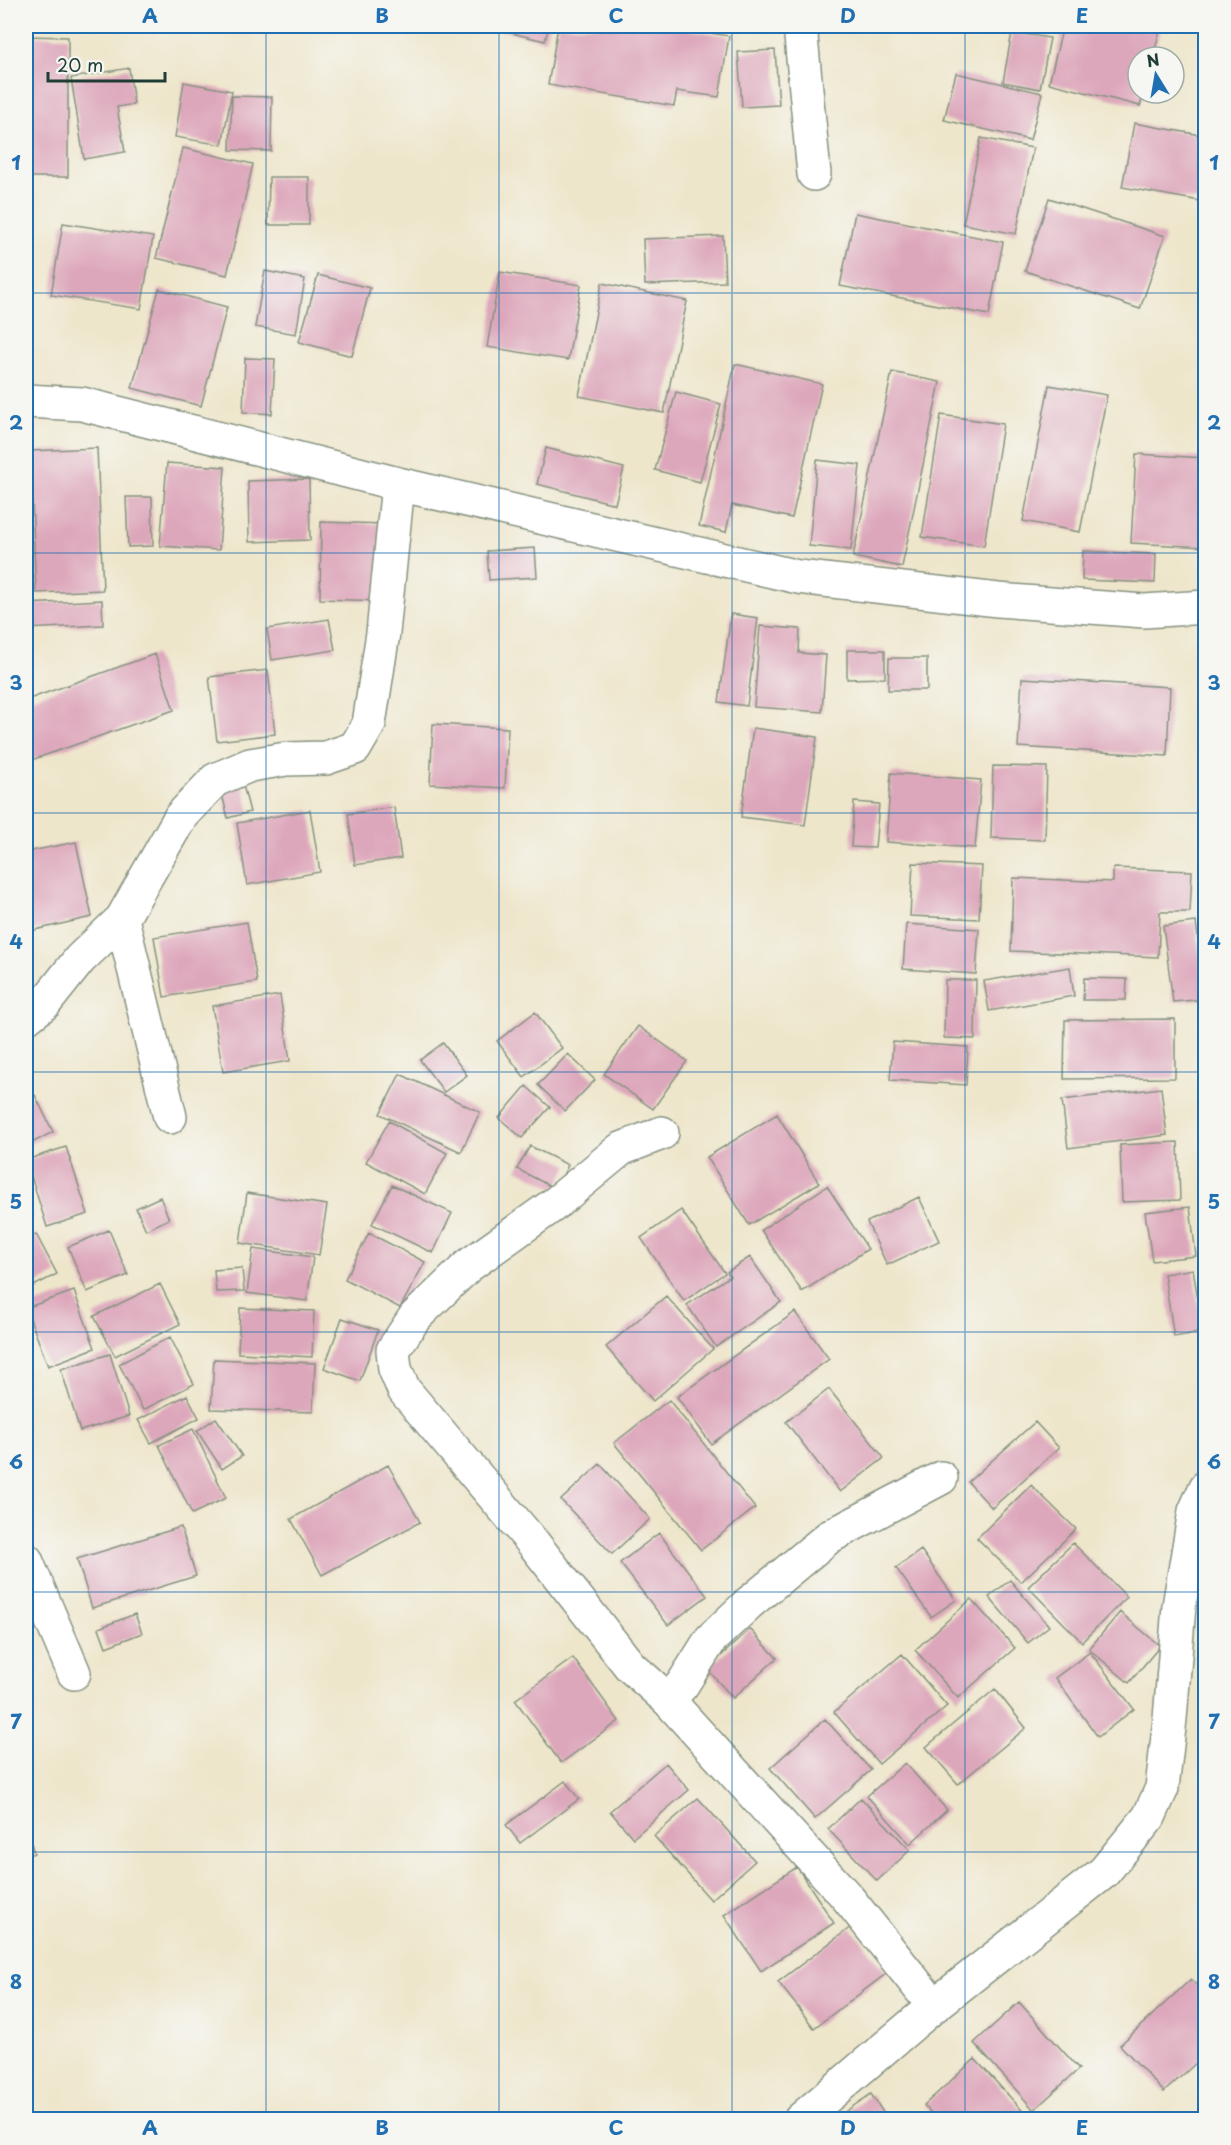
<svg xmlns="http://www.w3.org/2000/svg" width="1231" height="2145" viewBox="0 0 1231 2145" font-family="'Playpen Sans',sans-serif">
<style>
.building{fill:#dda7bb}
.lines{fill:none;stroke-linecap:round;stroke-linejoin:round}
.minor-casing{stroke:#869280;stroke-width:36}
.minor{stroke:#fff;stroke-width:33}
.grid{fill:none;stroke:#1f6fb2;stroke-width:1.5;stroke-opacity:0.55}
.neatline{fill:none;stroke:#1f6fb2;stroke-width:2}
.grid-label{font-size:20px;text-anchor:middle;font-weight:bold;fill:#1f6fb2}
</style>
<rect width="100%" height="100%" fill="#f6f6f2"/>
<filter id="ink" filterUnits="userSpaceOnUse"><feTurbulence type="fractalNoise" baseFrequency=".0167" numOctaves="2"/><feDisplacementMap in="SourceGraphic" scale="12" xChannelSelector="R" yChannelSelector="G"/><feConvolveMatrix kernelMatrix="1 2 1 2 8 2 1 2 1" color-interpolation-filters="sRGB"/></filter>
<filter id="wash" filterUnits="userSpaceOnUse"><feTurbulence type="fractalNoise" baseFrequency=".008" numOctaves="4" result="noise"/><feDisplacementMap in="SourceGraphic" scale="24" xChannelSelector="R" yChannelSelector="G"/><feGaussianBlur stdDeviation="1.35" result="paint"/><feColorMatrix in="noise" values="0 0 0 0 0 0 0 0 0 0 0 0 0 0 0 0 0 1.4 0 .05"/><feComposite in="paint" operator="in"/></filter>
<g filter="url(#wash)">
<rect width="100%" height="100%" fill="#eee6cb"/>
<g id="blocks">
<!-- building -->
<path class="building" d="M492,26H549L545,41L491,28Z
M558,26H667L729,36L719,97L677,91L674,106L548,85Z
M1063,26H1161L1153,57H1138V93H1144L1140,106L1049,83Z
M1012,32L1050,38L1040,89L1003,82Z
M26,36L68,37V177H26Z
M775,50L779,105L742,107L738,52Z
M129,68L134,104L117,107L125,152L84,159L71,78Z
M956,73L1042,93L1030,140L944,120Z
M184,82L232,91L222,145L175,137Z
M232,96L272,97L271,151L230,150Z
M1134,123L1206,136V202L1122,187Z
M981,138L1033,148L1016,234L963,224Z
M183,148L253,164L227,275L156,258Z
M269,177H309V225H268Z
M1049,198L1165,236L1140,309L1025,271Z
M855,213L1003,242L989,315L840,286Z
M63,223L153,237L141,309L51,295Z
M723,236L725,282L645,285L643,239Z
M265,271L305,279L296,334L255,327Z
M500,272L581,285L568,360L487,347Z
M318,275L370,288L352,356L299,342Z
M602,283L687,301L664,413L579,396Z
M159,289L227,307L201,406L132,388Z
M245,358L275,359L272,414L243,412Z
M735,364L822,384L792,518L732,505L726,532L699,526Z
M892,372L940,382L902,567L853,557Z
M1049,385L1107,395L1080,532L1023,521Z
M676,392L721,404L700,482L655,470Z
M941,415L1003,424L984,546L922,537Z
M97,448L103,590L36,593L30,451Z
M546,448L624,468L615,504L537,484Z
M1136,454L1206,458V547L1131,543Z
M817,460L860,465L851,550L809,546Z
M167,463L225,467L219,550L160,546Z
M309,479L310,540L249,542L248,481Z
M126,497H152L153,546L128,547Z
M321,522L384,524L382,601L320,599Z
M535,548L537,577L489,580L487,551Z
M1083,551L1156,554L1155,583L1082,580Z
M102,600L103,625L26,629V604Z
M731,614L758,618L747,706L719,702Z
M329,619L335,650L272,660L267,629Z
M760,626L800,629L799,653L826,655L822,712L754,707Z
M847,650H885V678L847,679Z
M155,654L174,710L26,762V700Z
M889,658H927V690H888Z
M268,670L275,734L217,741L209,677Z
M1022,678L1170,687L1167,756L1018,747Z
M433,724L508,728L505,788L430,784Z
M753,728L817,737L805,825L741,817Z
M993,766L1047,767L1045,840L991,838Z
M891,773L981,780L975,848L886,842Z
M243,785L250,812L228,818L221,790Z
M854,802L879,804L875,848L851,847Z
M394,807L401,858L355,865L348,814Z
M310,810L320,872L247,885L237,823Z
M76,842L92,917L26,932V852Z
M913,863L982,866L979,919L910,916Z
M1113,868L1192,871L1190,912H1160L1158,957L1011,951L1013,878L1113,882Z
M247,922L257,982L164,997L154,937Z
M1196,922L1206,999L1173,1002L1163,926Z
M906,924L979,929L976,974L903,969Z
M1070,967L1074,996L989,1011L984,981Z
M1084,978L1127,979L1126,1000H1083Z
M945,980H976L975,1039L944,1038Z
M280,995L290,1061L223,1072L212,1006Z
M535,1012L562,1048L524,1077L497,1041Z
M1175,1019V1078L1064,1079L1065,1020Z
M638,1026L687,1061L653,1109L604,1074Z
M893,1042L968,1047L966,1085L890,1080Z
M443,1043L467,1075L444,1092L420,1060Z
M568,1054L595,1080L565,1111L538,1085Z
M400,1074L480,1112L461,1152L380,1114Z
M526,1086L550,1107L522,1138L499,1118Z
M1161,1088L1167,1135L1068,1148L1062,1100Z
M35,1095L53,1132L26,1146V1100Z
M777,1114L819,1183L749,1225L707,1157Z
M389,1121L447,1153L425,1194L366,1162Z
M1178,1142L1180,1200L1122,1202L1120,1145Z
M530,1146L568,1165L556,1189L517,1169Z
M66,1147L88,1214L47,1227L26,1160Z
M392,1185L452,1213L433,1253L372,1224Z
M827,1186L868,1249L802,1292L761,1230Z
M247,1193L327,1205L319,1255L240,1243Z
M160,1197L169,1219L146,1230L136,1208Z
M919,1197L939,1241L887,1265L867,1222Z
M26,1203L33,1215L26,1219Z
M1190,1207L1196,1256L1152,1261L1145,1212Z
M681,1210L725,1273L684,1301L641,1238Z
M109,1230L128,1275L87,1292L68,1247Z
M369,1233L425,1262L400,1308L345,1279Z
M36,1234L57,1274L26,1290V1239Z
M253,1249L313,1257L307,1301L247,1293Z
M750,1257L781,1302L716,1347L687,1305L730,1276L727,1272Z
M242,1268L244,1291L216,1292L214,1270Z
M1193,1269L1203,1332L1174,1337L1164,1274Z
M160,1284L180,1324L115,1356L94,1316Z
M74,1291L95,1348L48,1366L26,1308Z
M666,1296L713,1349L653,1401L606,1347Z
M240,1308L314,1311L312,1357L238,1353Z
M795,1312L829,1359L711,1444L677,1397Z
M342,1318L378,1330L360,1381L324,1368Z
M170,1337L194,1384L143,1410L119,1364Z
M110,1354L129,1416L80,1431L61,1369Z
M214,1359L315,1363L313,1412L211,1409Z
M829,1389L884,1458L840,1492L786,1422Z
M187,1395L199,1418L151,1443L138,1420Z
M669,1400L755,1508L701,1550L614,1443Z
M216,1418L242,1456L222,1469L197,1431Z
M1035,1422L1059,1448L992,1508L968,1482Z
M193,1429L226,1498L192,1514L159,1445Z
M600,1464L650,1519L612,1554L561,1500Z
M388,1465L420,1522L322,1575L291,1519Z
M1031,1485L1076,1529L1021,1582L977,1538Z
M181,1527L196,1576L92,1608L77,1559Z
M659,1533L707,1596L668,1625L620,1563Z
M1073,1543L1127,1597L1082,1642L1028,1587Z
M921,1550L956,1600L931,1617L896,1568Z
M1010,1580L1049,1626L1028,1643L989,1597Z
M971,1599L1015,1648L958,1698L915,1650Z
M1120,1612L1160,1646L1129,1683L1089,1649Z
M135,1614L142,1633L106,1647L99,1628Z
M26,1619L32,1643L26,1644Z
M750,1629L777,1658L733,1698L707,1669Z
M1090,1652L1134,1709L1098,1737L1055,1678Z
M902,1654L947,1706L879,1764L834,1712Z
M573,1658L619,1721L561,1763L515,1700Z
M995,1689L1026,1728L958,1784L926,1747Z
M825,1719L871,1770L815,1819L770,1768Z
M666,1763L689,1790L633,1838L610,1811Z
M905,1763L947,1810L910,1844L867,1796Z
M565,1781L579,1799L520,1843L506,1825Z
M698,1798L755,1861L711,1900L654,1836Z
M861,1798L910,1850L877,1881L828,1829Z
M26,1826L34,1853L26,1856Z
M797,1867L834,1923L761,1971L724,1915Z
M851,1927L887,1973L814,2028L778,1982Z
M1191,1979L1206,1995V2054L1164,2092L1120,2045Z
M1019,2002L1079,2069L1034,2110L974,2043Z
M975,2059L1031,2120H937L924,2105Z
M871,2094L888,2120H837L836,2118Z"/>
</g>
</g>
<g filter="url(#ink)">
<use href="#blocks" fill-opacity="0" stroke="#869280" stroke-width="1.5"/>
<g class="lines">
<!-- minor casing -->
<g class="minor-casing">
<path id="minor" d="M803,26L801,37L814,174
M26,401L82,404L398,484L798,577L998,600L1144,611L1206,607
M122,919L170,1117
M26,1018L45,1003L80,959L122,919L181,816L215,780L250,765L286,759L326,758L355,748L369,724L383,633L398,484
M662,1133L621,1149L556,1203L468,1266L415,1317L393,1350L395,1369L404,1390L534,1544L630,1666L668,1700L847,1897L934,2006
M26,1560L74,1673
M668,1700L682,1685L711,1639L749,1603L829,1537L941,1478
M800,2120L934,2006L1104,1872L1149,1817L1162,1788L1170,1719L1179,1606L1195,1511L1206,1487"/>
</g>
<!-- minor -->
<use href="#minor" class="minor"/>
</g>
</g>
<!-- grid -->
<path class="grid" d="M266,26V2120M499,26V2120M732,26V2120M965,26V2120M26,293H1206M26,553H1206M26,813H1206M26,1072H1206M26,1332H1206M26,1592H1206M26,1852H1206"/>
<!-- margin -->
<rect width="1231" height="2145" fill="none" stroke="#f6f6f2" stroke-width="66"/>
<!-- north arrow -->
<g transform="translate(1156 75) rotate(349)"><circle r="28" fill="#f6f6f2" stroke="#a0aca6" stroke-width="1.5"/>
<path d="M0-4.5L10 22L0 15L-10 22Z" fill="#1f6fb2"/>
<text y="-9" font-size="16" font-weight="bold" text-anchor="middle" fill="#1f3d34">N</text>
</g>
<!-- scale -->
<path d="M48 72v9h117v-9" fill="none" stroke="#1f3d34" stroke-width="3"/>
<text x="57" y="72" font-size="18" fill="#1f3d34" stroke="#f6f6f2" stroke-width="4.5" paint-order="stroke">20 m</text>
<rect x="33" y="33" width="1165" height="2079" class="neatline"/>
<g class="grid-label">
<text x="150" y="23">A</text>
<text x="382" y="23">B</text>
<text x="616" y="23">C</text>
<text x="848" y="23">D</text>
<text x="1082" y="23">E</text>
<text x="16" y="170">1</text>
<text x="1214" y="170">1</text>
<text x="16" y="430">2</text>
<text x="1214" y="430">2</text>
<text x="16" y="690">3</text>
<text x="1214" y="690">3</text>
<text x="16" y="949">4</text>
<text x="1214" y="949">4</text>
<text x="16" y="1209">5</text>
<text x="1214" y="1209">5</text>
<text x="16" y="1469">6</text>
<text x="1214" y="1469">6</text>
<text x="16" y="1729">7</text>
<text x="1214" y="1729">7</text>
<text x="16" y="1989">8</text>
<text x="1214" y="1989">8</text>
<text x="150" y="2135">A</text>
<text x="382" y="2135">B</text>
<text x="616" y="2135">C</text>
<text x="848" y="2135">D</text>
<text x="1082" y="2135">E</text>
</g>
</svg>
